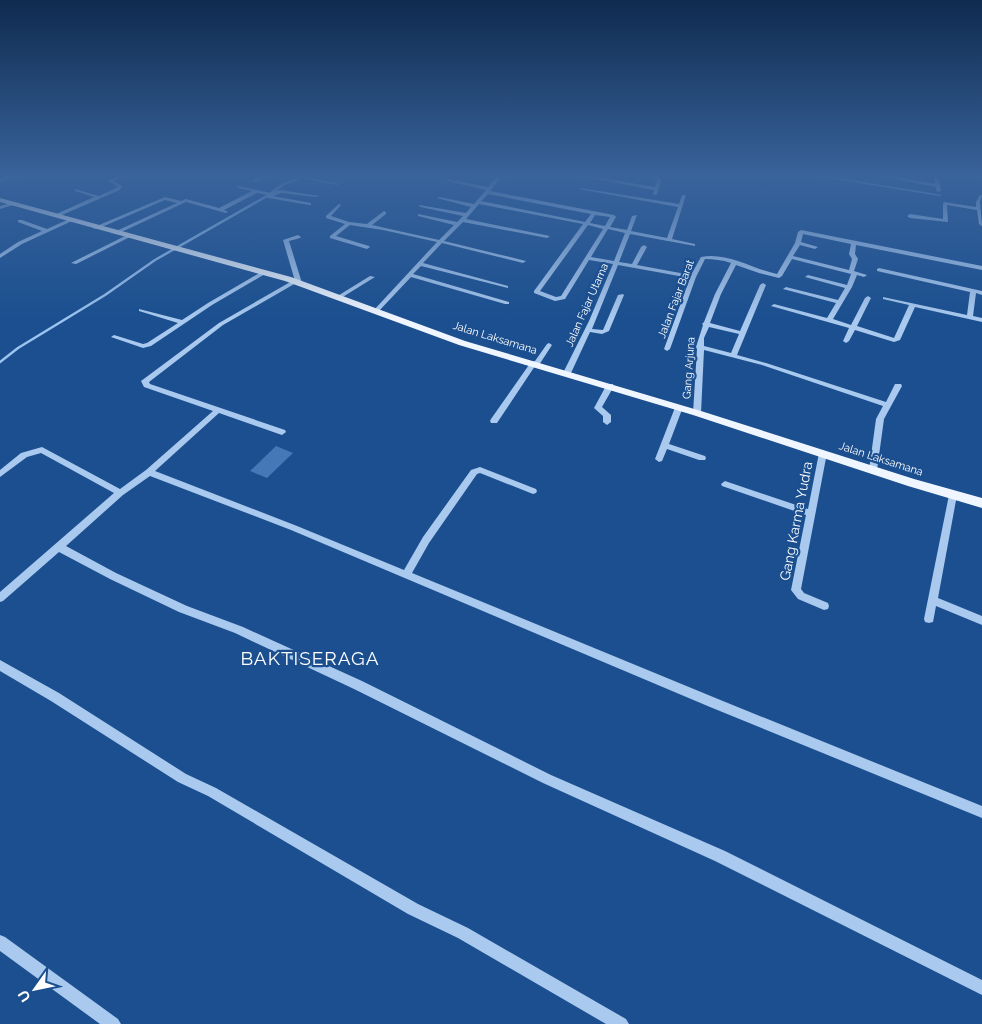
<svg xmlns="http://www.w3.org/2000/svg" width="982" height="1024" viewBox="0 0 982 1024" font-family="Raleway,sans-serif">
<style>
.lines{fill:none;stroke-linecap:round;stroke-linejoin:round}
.stream{stroke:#9cc4f0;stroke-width:2.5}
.building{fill:#4478b7}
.minor{fill:#a9c9ee;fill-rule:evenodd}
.major{fill:#f0f6ff;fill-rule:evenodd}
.labels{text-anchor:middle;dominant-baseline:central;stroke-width:4.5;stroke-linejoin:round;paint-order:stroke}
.far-street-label{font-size:11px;fill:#fff;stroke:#1b4f8f}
.street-label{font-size:14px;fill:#fff;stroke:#1b4f8f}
.near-quarter-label{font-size:19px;letter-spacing:1px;fill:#fff;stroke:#1b4f8f}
</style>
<rect width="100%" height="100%" fill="#1b4f8f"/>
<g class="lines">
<!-- stream -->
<path class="stream" d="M271,193L284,184L304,176
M0,362L18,348L105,295L155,260L267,196"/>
</g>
<!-- building -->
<path class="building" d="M276,446L293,453L267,478L250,471Z"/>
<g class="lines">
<!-- minor -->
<path class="minor" d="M10,176H17L0,182V179Z
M118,176H124L114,181L122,186L120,190L57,217L52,216L94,197L75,191V189L99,196L116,188L117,186L108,181Z
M260,176H266L257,182H253V180Z
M292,176H302L339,184L337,185Z
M497,176H502L490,191L614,215L616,217L610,227L627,230L632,216L637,215L631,231L667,238L678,207L579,189L581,188L679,204L682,195H686L672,239L695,244V246L630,234L619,262L632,264L641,247L644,245L647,247L637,265L691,275L701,257C728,252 752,269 777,274L795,243L798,232L801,230L982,266V270L856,245L855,254L858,259L854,271L867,275L864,277L857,275L852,287L833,319L851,325L865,298L868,296L871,298L857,326L894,338L909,305L883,299V297L967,315L970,292L877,271V269L879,268L982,291V295L976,293L973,316L982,318V322L915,307L900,340L894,342L855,330L849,341L846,343L843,341L849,328L771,306L774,304L827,318L836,303L783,289L786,287L838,300L845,288L805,277L808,275L847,285L851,274L792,259L782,276L779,278L759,273L736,265L721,294L710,323L740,331L760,285L763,283L766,285L737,355L766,363L886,402L895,384H901L902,386L884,419L877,470L873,473L869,470L876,419L883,406L762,365L704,350L701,413L700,415H694L693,413L697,349L696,347L703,325L702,324L704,322L715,294L731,263C722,260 714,259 705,259L696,277L670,349L667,351L664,349L690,278L618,265L592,329L603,330L618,295L623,294L624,295L609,331L602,334L590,332L571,373L567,375L563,373L589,321L613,264L589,260L565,299L555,301L534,293V291L583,224L479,204L466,219L550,236L547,238L463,222L444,241L526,261L523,263L442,243L423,263L508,286V288L421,266L413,274L509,302V304H505L411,277L378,312H374V310L437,242L383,230L350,225L336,236L369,246L370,247L367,249L330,238V236L345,224L326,218V216L339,204L341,205L331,216L349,222L367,224L384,211L386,212V214L372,225L439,240L454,225L418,216V214L457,222L463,216L421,207L419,206V205L466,213L471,207L437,198L439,197L474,204L486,190L447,181V179L488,187ZM488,194L591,214L585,222L481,201ZM595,215L610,217L605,226L590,223ZM588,225L603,229L561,296L556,297L540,291ZM608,229L625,233L614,261L591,257ZM803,234L851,244L849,254L852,259L849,270L793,256L800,245L815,249L818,247L801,242ZM709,327L739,334L731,353L704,346V338Z
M580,176H591L655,187L657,180L649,176H656L662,179L657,194L655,195L653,194L654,190Z
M815,176H827L942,195L940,196Z
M879,176H890L935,184L934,176H938L941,191L937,192L936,187Z
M238,186L271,193L280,190L319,196L317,197L281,193L273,196L311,203V205H309L269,198L267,197L268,195L257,193L224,210L228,212L226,213L186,202L117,234L112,233L177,203L165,200L97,229L92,228L165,197L181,201L186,199L219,208L252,191L238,188Z
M980,195H982L980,202L982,226L979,224L977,210L947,205L948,222L910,218L907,216L910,214L943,219V204L944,202L976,207V202Z
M11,203H13V205L0,209V206Z
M18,220H22L47,229L67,220L72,221L22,244L0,258V254L18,242L42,231L18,222Z
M298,235L301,237L300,238L289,241L302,283L301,284L296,283L223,325L149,382L150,384L285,430L286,432L282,435L279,434L219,413L155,471L297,526L404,570L423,537L471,470L480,467L536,489L537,491L536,493L533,494L480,473L477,474L429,543L412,573L718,699L982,806V818L710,707L291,530L150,476L123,495L66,546L116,573L187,606L243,627L362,681L551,775L725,851L982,980V995L715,861L543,783L354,689L235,633L179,612L110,579L59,552L3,601L0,602V592L114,493L41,453L27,457L0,477V470L21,453L42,447L120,489L146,470L213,411L144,387L141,381L219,323L292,281H295L283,240Z
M125,236L130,237L76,264L71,263Z
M263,271L266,273L265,274L212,305L151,346L143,348L111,337L114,335L143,344L147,343L178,323L139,311V309L182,320L208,303Z
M370,276L375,277L341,298L336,297Z
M549,343L552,345L539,365L535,366L497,423H491L490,421L491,419L531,362L535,361L547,344Z
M607,384H613L614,386L602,407L611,415V422L607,425L603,422V416L594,408Z
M676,405H679L683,407L669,444L705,456L706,458L705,460H699L667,449L662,461L659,462L655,459Z
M823,450L827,453L801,589L804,593L828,603L829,606L828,609L824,610L798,599L791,590L806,515L722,486L721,484L725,481L808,509L819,453Z
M953,492L957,495L938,598L982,616V625L936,606L933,622L929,623L925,622L924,619L949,495Z
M0,660L59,693L186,774L216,788L418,904L468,928L626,1019L629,1024H606L458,938L408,914L208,796L178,782L51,701L0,671Z
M0,935L5,937L118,1019L121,1024H100L0,951Z"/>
<!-- major -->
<path class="major" d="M0,198L291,277L465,341L701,411L914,479L982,498V508L908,486L693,415L459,345L285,281L0,202Z"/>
</g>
<!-- sky -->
<linearGradient id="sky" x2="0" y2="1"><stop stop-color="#0f2b4f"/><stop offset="0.55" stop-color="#39639b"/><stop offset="1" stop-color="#39639b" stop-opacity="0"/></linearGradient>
<rect width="982" height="319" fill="url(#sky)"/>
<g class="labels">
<!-- far-street labels -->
<g class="far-street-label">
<text transform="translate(676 299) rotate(-69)">Jalan Fajar Barat</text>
<text transform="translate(587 305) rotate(-66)">Jalan Fajar Utama</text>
<text transform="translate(495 338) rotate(17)">Jalan Laksamana</text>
<text transform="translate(689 368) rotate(-86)">Gang Arjuna</text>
<text transform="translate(881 459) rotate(18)">Jalan Laksamana</text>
</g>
<!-- street labels -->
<g class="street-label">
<text transform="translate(796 521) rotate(-79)">Gang Karma Yudra</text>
</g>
<!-- near-quarter labels -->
<g class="near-quarter-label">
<text x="310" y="658">BAKTISERAGA</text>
</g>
</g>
<!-- north arrow -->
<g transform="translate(35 989) rotate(237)" stroke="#1b4f8f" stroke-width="4" paint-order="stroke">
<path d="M0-4L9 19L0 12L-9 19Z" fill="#ffffff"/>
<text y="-8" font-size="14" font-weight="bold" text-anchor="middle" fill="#ffffff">U</text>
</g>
</svg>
